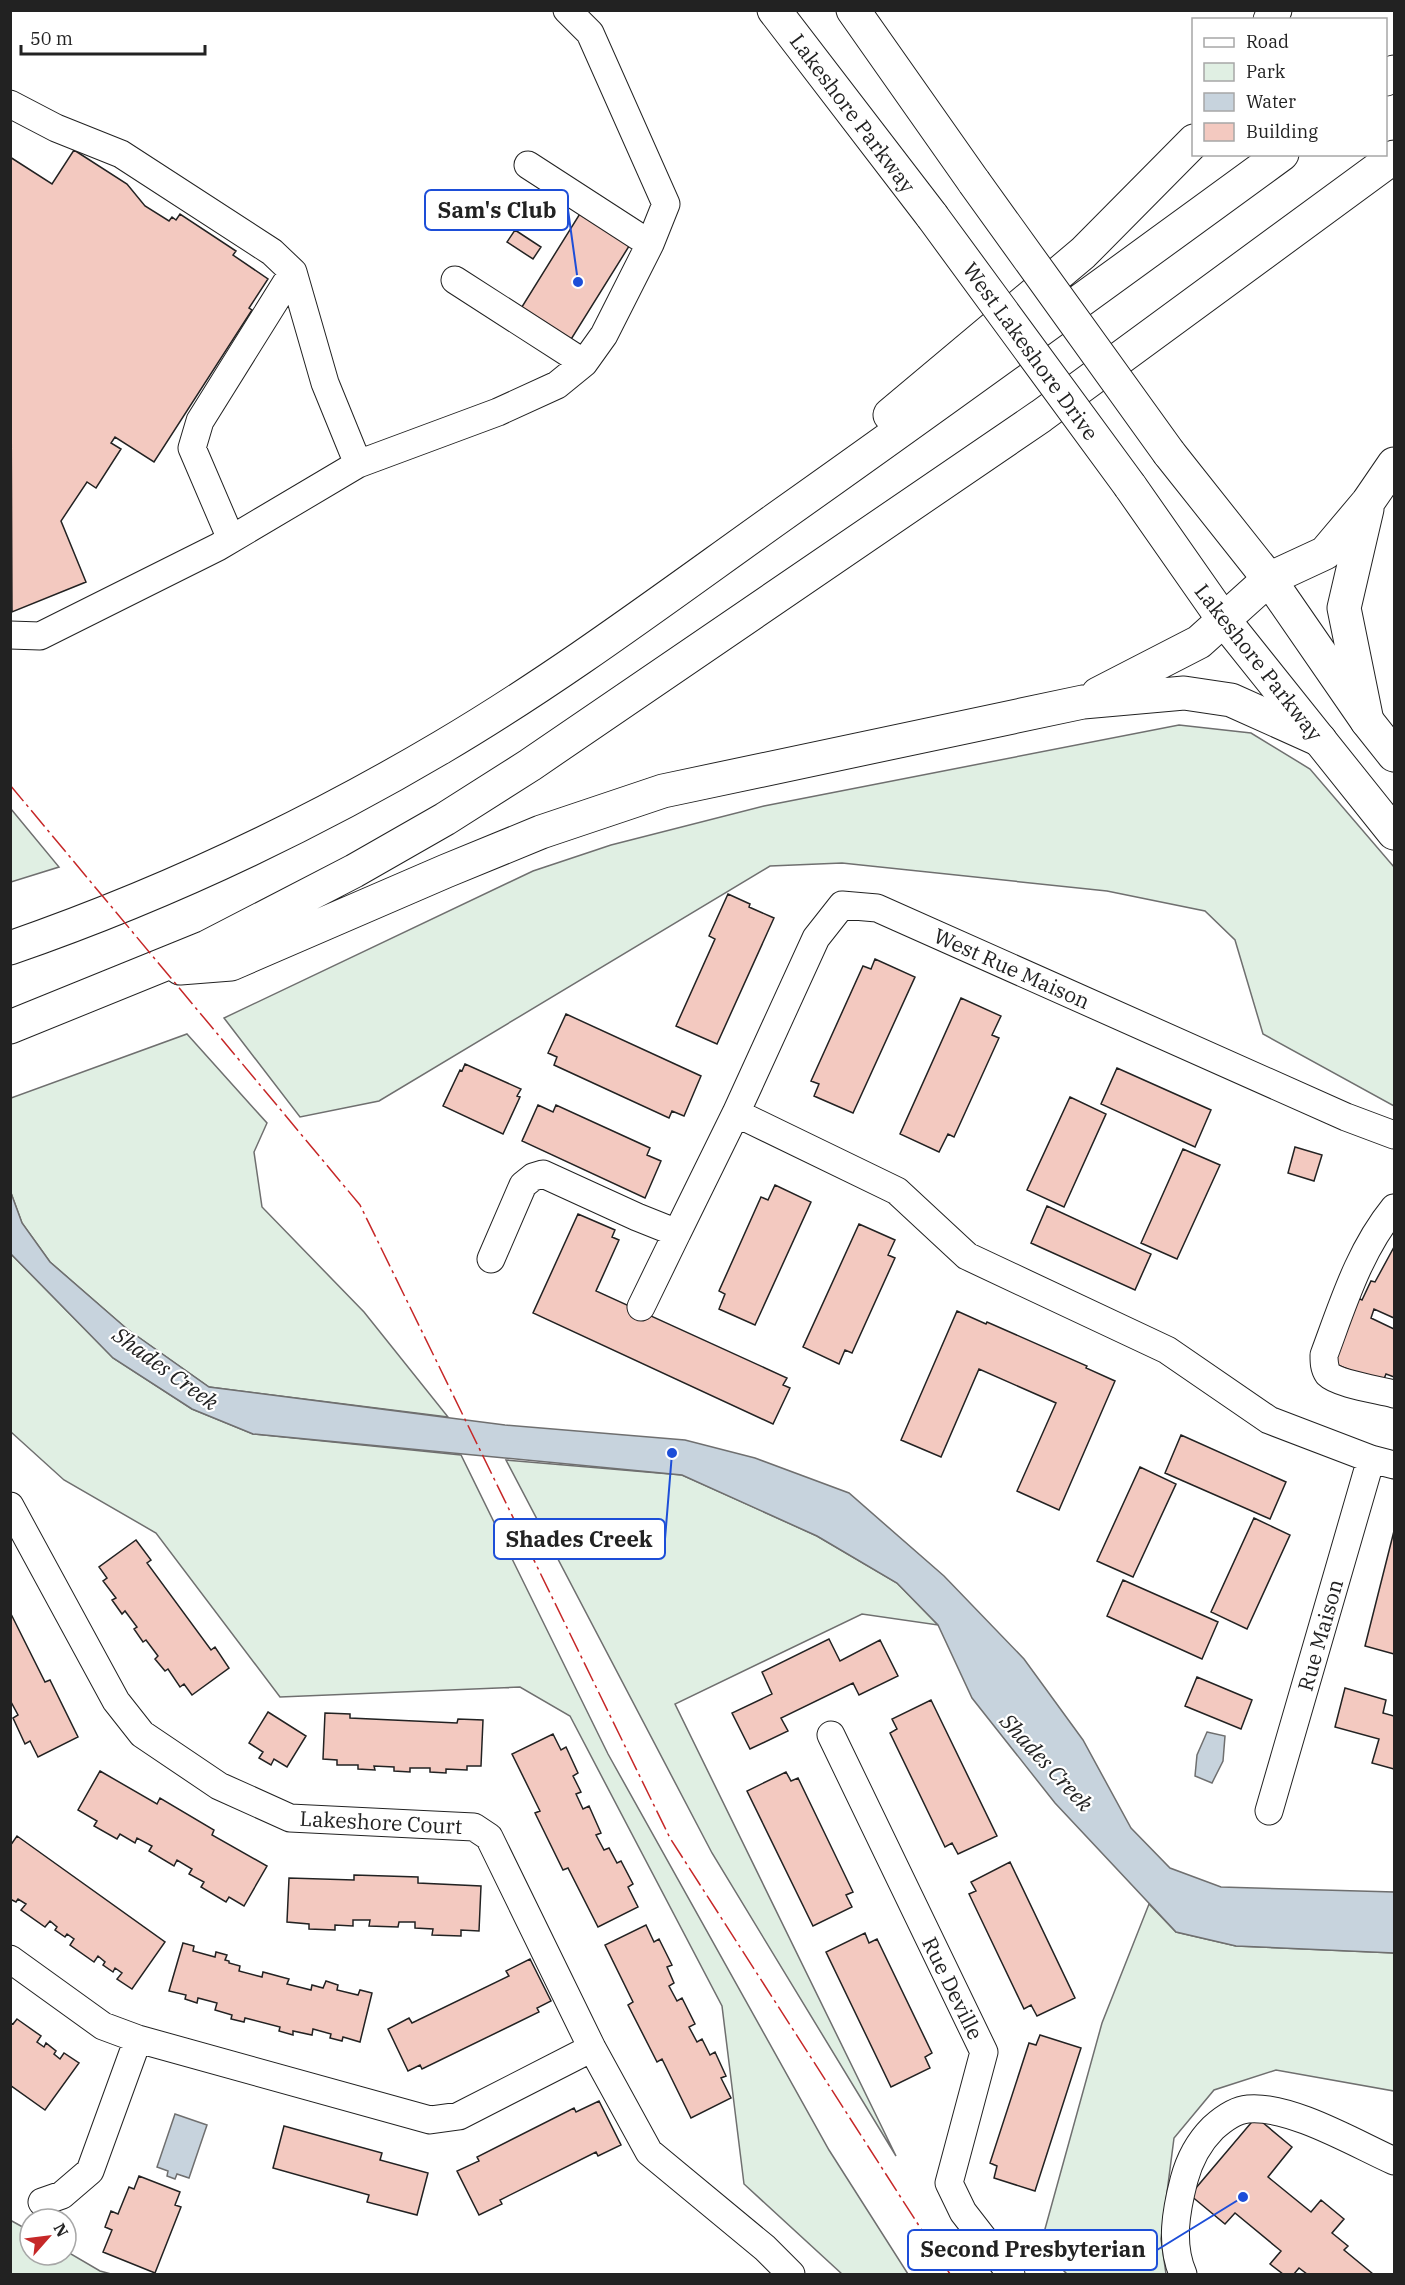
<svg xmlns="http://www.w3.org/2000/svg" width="1405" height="2285" viewBox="0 0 1405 2285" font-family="'IBM Plex Serif',serif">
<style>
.green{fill:#e0efe3;stroke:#6f6f6f;stroke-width:1.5}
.water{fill:#c7d3dd;stroke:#6f6f6f;stroke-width:1.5}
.building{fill:#f3c9c0;stroke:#222;stroke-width:1.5}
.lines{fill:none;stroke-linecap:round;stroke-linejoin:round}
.minor-casing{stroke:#222;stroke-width:29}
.major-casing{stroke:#222;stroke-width:35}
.highway-casing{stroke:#222;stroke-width:35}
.minor{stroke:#fff;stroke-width:27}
.major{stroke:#fff;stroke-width:33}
.highway{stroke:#fff;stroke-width:33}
.major-bridge-casing{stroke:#222;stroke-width:35;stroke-linecap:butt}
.major-bridge{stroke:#fff;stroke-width:33}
.power{stroke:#c62828;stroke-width:1.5;stroke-dasharray:21 4.5 3 4.5;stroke-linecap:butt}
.labels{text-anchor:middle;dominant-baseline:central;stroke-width:4.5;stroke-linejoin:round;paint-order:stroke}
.street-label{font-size:21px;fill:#222;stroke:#fff}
.water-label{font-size:22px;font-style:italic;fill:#222;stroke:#fff}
.leader{fill:none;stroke:#1d4ed8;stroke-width:2}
.callout-dot{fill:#1d4ed8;stroke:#fff;stroke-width:2}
.callout{fill:#fff;stroke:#1d4ed8;stroke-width:2}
.callout-label{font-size:22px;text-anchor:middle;font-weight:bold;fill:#222}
</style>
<rect width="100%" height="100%" fill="#fff"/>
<!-- green -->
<path class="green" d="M1179,725L1251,733L1310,769L1394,867V1106L1263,1034L1235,940L1205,911L1107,891L842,863L770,866L379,1101L300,1117L224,1018L533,871L611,845L764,806Z
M10,809H11L59,867L11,882Z
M187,1034L267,1123L254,1152L262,1207L364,1312L448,1417L209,1387L127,1329L50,1262L22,1223L11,1193V1098Z
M11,1254L113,1358L192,1409L253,1434L461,1455L608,1754L829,2150L908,2274H842L744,2184L722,2006L570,1716L520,1687L280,1697L156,1533L64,1480L11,1432Z
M506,1460L682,1475L817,1536L897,1583L938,1625L862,1614L675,1704L896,2156L712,1853Z
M1149,1904L1176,1932L1236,1946L1394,1953V2091L1276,2070L1214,2090L1174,2138L1161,2239L1166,2274H1067L1040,2247L1102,2023Z
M10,2220L30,2231V2255H66V2251L100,2271L111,2274H11Z"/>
<!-- water -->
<path class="water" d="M11,1193L22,1223L50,1262L127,1329L209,1387L505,1425L685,1440L755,1458L849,1493L944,1576L1024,1659L1083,1740L1131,1828L1170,1868L1221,1887L1394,1892V1953L1236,1946L1176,1932L1055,1803L972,1698L938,1625L897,1583L817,1536L682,1475L253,1434L192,1409L113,1358L11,1254Z
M1207,1732L1225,1736L1223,1761L1212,1783L1195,1776L1197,1755Z
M175,2114L207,2125L189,2178L177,2174L175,2179L167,2176L168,2171L157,2167Z"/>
<!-- building -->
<path class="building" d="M74,150L127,184L145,206L169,221L172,217L176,220L180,214L236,251L233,255L268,279L249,308L252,310L154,462L115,437L111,443L121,449L96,488L87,482L61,521L86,582L12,612L10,157L52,184Z
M581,212L631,243L570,341L520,310Z
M515,230L541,247L533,259L507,242Z
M728,894L750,904L749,907L774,918L717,1044L676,1026L715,939L709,936Z
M875,959L915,977L853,1113L814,1096L819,1084L811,1081L863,966L871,969Z
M961,998L1001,1016L992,1035L999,1038L954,1137L948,1134L939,1152L900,1134Z
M566,1014L701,1076L684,1116L672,1111L669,1118L554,1065L557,1057L548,1053Z
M465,1064L521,1089L517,1096L520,1097L503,1134L443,1106L460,1070L462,1071Z
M1117,1068L1211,1110L1195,1147L1101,1104Z
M1070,1097L1106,1114L1064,1207L1027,1190Z
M538,1105L553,1112L556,1105L650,1148L647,1155L661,1161L645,1198L522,1141Z
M1295,1147L1322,1155L1314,1181L1288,1173Z
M1183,1149L1220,1165L1177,1259L1141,1243Z
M775,1185L811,1202L755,1325L719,1309L725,1294L719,1291L761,1197L768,1200Z
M1047,1206L1151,1254L1135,1290L1031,1243Z
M578,1214L615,1230L612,1237L619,1240L596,1291L787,1378L783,1385L790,1388L773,1424L533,1313Z
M859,1224L895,1240L888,1255L895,1258L852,1353L845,1350L839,1364L803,1347Z
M1394,1247V1318L1374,1309L1371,1318L1394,1329V1377L1386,1374L1382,1384L1338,1365L1335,1360L1358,1298L1362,1300L1371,1281L1375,1282Z
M957,1311L986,1324L987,1322L1087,1366L1086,1368L1115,1381L1059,1510L1017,1491L1056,1403L979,1369L941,1457L901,1440Z
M1181,1435L1286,1482L1270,1519L1165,1473Z
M1140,1467L1176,1484L1133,1577L1097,1561Z
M1254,1518L1290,1535L1247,1629L1211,1612Z
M1394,1531V1654L1365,1646Z
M136,1540L151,1560L147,1563L211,1650L215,1647L229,1668L192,1695L184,1684L180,1687L168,1669L165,1671L155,1659L158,1656L146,1640L143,1642L134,1629L137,1627L125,1611L122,1614L112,1600L116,1598L103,1581L107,1578L99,1567Z
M1123,1580L1218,1622L1202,1659L1107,1616Z
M10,1612L45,1682L50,1680L78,1737L38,1757L30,1741L25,1744L13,1718L18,1715L10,1700Z
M829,1639L840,1661L880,1640L898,1676L859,1695L853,1683L781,1718L788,1731L750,1749L732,1713L772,1694L762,1672Z
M1197,1677L1252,1700L1241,1729L1185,1706Z
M1345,1688L1386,1700L1383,1713L1394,1716V1769L1372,1763L1379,1739L1335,1727Z
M931,1700L997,1836L958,1854L952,1843L945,1847L890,1733L897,1729L892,1719Z
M268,1712L306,1736L287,1767L274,1759L271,1765L259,1758L263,1752L249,1743Z
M325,1713L350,1714V1718L457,1723L458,1719L483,1720L481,1766H467V1770L446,1769V1773L430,1772V1768H410V1772L394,1771V1767L374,1766L375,1770L358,1769V1765H337V1760L323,1759Z
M553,1734L561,1750L566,1747L578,1773L573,1776L581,1792L576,1794L583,1809L589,1806L601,1833L596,1835L604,1850L609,1848L617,1863L621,1861L633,1884L628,1887L638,1907L598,1927L568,1868L563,1870L535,1813L540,1811L512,1754Z
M100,1771L157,1804L160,1798L214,1830L212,1835L267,1866L244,1906L229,1897L226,1902L201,1887L204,1882L189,1874L192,1869L177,1860L174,1866L149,1851L152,1846L137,1838L135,1843L120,1834L117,1839L94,1826L97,1821L78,1810Z
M786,1772L791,1781L798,1778L853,1892L846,1895L852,1907L813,1926L747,1791Z
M17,1836L165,1942L132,1989L117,1979L122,1973L115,1968L113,1972L103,1965L105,1962L98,1956L94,1962L70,1945L74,1939L67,1934L65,1937L55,1930L57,1927L50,1921L45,1927L21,1910L26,1904L18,1899L16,1902L10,1899V1846Z
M1010,1862L1075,1998L1037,2016L1031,2005L1024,2009L969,1894L976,1891L971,1882Z
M354,1875L418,1877V1883L481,1886L479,1931L461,1930V1936L432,1935L433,1929L415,1928V1922H399L398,1927L369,1926L370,1920H353V1926L335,1925V1930L309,1929V1924L287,1922L289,1878L354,1880Z
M646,1925L654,1942L659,1939L672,1965L667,1967L674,1983L669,1986L677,2001L682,1998L695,2024L689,2027L697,2042L702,2039L710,2055L715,2052L726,2076L721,2078L731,2098L691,2118L662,2059L657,2062L628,2005L633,2002L605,1945Z
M865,1933L869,1943L877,1939L932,2053L925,2057L930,2068L891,2087L826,1952Z
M183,1943L194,1946L193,1951L215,1957L216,1952L227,1955L225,1960L229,1961V1963L240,1966L239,1971L262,1977L263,1972L289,1979L287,1984L311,1990L312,1985L323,1988L326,1981L338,1985L337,1990L358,1995L360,1990L372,1993L360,2042L343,2037L342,2041L330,2038L331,2034L313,2029L312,2035L293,2031V2035L279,2031L280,2027L245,2018L244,2022L231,2019L232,2015L215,2010L217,2003L198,1998L197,2003L185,1999L186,1995L169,1991Z
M530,1959L551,2001L537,2008L539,2012L422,2069L420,2065L408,2071L388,2029L409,2018L412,2023L509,1976L506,1971Z
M17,2019L41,2036L37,2042L44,2047L46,2043L56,2051L54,2054L60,2059L64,2053L79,2063L45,2110L10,2085V2023L13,2024Z
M1040,2035L1081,2048L1035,2191L994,2178L997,2166L990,2163L1029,2043L1036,2045Z
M599,2101L621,2145L598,2156L596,2152L500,2200L502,2204L479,2215L457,2171L479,2161L477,2157L574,2108L576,2112Z
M1256,2117L1292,2147L1268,2177L1311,2212L1321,2200L1344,2219L1332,2233L1348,2246L1344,2250L1373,2274H1307L1299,2268L1294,2274H1283L1270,2264L1281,2251L1235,2213L1225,2224L1190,2195Z
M284,2126L382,2153L380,2160L428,2173L417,2215L367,2202L369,2195L273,2168Z
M139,2176L180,2192L175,2205L181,2207L155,2273L103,2252L112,2230L105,2227L111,2211L118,2214L129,2187L134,2189Z"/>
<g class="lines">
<!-- minor casing -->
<g class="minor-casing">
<path id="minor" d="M10,104L56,128L121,154L272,252L293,272L325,383L358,464L218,547L40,636L10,635
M528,165L650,244
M455,280L584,363
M358,464L498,412L557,385L584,363L604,335L650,244L666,204L590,33L567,10
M231,539L192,448L200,421L293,272
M736,1113L897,1191L967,1256L1167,1350L1269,1420L1371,1459L1394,1465
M1394,1208C1359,1251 1343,1304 1324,1355C1324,1362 1324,1368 1328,1374C1338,1384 1380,1390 1394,1394
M491,1259L523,1185L533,1177L543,1174L637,1217L677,1233L736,1113L816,938L842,905L877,908L1346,1117L1394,1135
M641,1307L677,1233
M10,1506L116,1701L142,1734L219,1786L290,1818L474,1827L489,1837L592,2048L649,2152L765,2248L791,2274
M831,1735L984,2052L949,2183L963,2212L1011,2274
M1269,1811L1371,1459
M10,1959L103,2026L138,2039L430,2120L459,2116L592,2048
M42,2202L62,2195L90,2171L138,2039
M1183,2274C1170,2244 1176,2211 1184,2180C1189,2161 1199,2142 1213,2128C1223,2119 1235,2110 1248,2109C1290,2105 1356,2144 1394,2161"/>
</g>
<!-- major casing -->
<g class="major-casing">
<path id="major" d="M774,10L932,216
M853,10L974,182
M1169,453L1269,579L1367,721L1394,755
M1130,486L1223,619L1394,833"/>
</g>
<!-- highway casing -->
<g class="highway-casing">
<path id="highway" d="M1270,20L1275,10
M1386,79L1394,72
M890,415L1083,253L1194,141
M1367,509L1344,608L1367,721
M1098,694L1199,642L1269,579L1325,553L1368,502L1394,464
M10,948C160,896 305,828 442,747C559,678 668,596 779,517C947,398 1115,276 1282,154
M180,968L231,964L446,871L541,832L663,791L1083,702L1184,693L1231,700L1320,740
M10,1027L207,947L354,871L445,819L530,765L1041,416L1394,157"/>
</g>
<!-- minor -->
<use href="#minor" class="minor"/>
<!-- major -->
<use href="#major" class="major"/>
<!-- highway -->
<use href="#highway" class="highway"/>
<!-- major-bridge casing -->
<g class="major-bridge-casing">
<path id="major-bridge" d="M974,182L1169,453
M932,216L1130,486"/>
</g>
<!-- major-bridge -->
<use href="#major-bridge" class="major-bridge"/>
<!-- power -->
<path class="power" d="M10,785L360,1205L670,1838L950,2274"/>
</g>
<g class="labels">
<!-- street labels -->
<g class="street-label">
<text transform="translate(853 113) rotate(53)">Lakeshore Parkway</text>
<text transform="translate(1031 351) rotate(54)">West Lakeshore Drive</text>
<text transform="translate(1259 662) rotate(52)">Lakeshore Parkway</text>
<text transform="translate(1012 968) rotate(24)">West Rue Maison</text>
<text transform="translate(1320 1635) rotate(-74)">Rue Maison</text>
<text transform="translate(381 1822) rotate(3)">Lakeshore Court</text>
<text transform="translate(953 1988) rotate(64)">Rue Deville</text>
</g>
<!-- water labels -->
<g class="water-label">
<text transform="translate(166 1368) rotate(36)">Shades Creek</text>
<text transform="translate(1047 1762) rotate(47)">Shades Creek</text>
</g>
</g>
<!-- callouts -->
<path class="leader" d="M578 282L568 210M672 1453L665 1539M1243 2197L1157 2250"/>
<g class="callout-dot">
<circle cx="578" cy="282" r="6"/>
<circle cx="672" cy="1453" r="6"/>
<circle cx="1243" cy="2197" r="6"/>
</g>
<g class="callout">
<rect x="425" y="190" width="143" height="40" rx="6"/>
<rect x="494" y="1519" width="171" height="40" rx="6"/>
<rect x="908" y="2230" width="249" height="40" rx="6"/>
</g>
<g class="callout-label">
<text x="497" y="218">Sam's Club</text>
<text x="579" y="1547">Shades Creek</text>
<text x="1033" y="2257">Second Presbyterian</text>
</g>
<!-- border -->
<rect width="1405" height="2285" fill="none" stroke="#222222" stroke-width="24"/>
<!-- legend -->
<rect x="1192" y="18" width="195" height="138" fill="#ffffff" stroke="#a7a7a7" stroke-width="1.5"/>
<rect x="1204" y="38" width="30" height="9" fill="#ffffff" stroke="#a7a7a7" stroke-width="1.5"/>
<text x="1246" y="48" font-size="18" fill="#222222">Road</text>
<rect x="1204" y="63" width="30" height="18" fill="#e0efe3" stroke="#a7a7a7" stroke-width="1.5"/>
<text x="1246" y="78" font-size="18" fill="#222222">Park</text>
<rect x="1204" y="93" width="30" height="18" fill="#c7d3dd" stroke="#a7a7a7" stroke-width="1.5"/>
<text x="1246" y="108" font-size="18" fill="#222222">Water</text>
<rect x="1204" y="123" width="30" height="18" fill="#f3c9c0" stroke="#a7a7a7" stroke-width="1.5"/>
<text x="1246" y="138" font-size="18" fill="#222222">Building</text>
<!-- north arrow -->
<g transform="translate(48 2237) rotate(62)"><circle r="28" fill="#ffffff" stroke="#a7a7a7" stroke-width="1.5"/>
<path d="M0-4.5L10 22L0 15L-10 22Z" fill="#c62828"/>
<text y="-9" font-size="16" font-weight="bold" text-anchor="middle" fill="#222222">N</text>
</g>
<!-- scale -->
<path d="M21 45v9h184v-9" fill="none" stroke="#222222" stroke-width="3"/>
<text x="30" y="45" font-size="18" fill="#222222" stroke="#ffffff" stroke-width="4.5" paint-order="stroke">50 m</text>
</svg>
